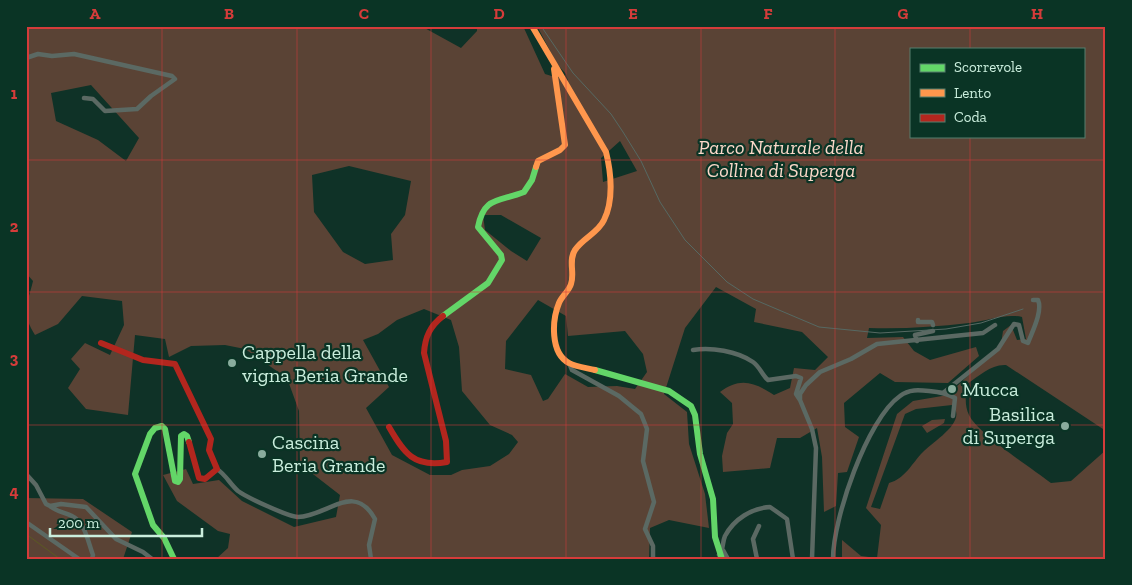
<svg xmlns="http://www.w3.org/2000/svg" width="1132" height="585" viewBox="0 0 1132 585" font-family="'Zilla Slab',serif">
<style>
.green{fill:#5a4335;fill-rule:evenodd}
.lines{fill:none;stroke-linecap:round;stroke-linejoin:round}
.stream{stroke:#5b5a22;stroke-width:1}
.street{stroke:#5b6963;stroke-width:4.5}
.fast{stroke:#63d668;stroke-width:6}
.slow{stroke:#ff974d;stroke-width:6}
.jam{stroke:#b3261e;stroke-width:6}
.tram{stroke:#566963;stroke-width:1}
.grid{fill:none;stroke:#d53c3a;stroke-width:1;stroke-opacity:0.55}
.poi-dot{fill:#89ac9d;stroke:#0a3425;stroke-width:2}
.labels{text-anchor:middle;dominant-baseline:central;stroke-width:4.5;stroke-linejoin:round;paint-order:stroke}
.park-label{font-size:20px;font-style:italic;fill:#fbd8c9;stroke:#0a3425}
.poi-label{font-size:20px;fill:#caeedd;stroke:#0a3425;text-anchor:start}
.neatline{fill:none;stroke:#d53c3a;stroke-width:2}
.grid-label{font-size:16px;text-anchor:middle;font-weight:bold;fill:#d53c3a}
</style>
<rect width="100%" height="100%" fill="#0f3227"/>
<!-- green -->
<path class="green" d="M26,26H421L461,48L477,31V26H523L545,74L568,81L566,74L557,64L537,26H1106V431L1006,365C991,364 979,376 967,384C966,394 964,405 969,415C978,434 1032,468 1051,483L1071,481L1106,450V559H842V540L861,556L877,558L881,525L866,508L897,414L913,401L942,396L951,392L1001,344L1003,331L1011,325L1017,340L1026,339L1022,317C1006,313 986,321 969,323C935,327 903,329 869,328L867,338L903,337L914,351L930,360L976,347L979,356L948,383L895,382L880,373L844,403L845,427L859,437L847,472L838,473L836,506L824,512L822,457L817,428L800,438H777L770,468L723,472L722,456L727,433L733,424L732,403L720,392C740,377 754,382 774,395L790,388L794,368L815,370L828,357L802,332L754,322L756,309L716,287L685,328L664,394L687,412L689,444L705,494L709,528L669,520L650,528L649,559H216L228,548L230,534L218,531L177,501L163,475L186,469L193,484L219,480L242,501L294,527L336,517L340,495L300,464L299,411L287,378L245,349L225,345L191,346L169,357L165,339L135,335L128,415L86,409L68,388L80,369L71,359L85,343L110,355L124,325L122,301L82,296L58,324L35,335C21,312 27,306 33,281L26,273ZM911,49H1083V136H911ZM91,85L139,138L126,161L98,140L56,121L51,93ZM620,141L637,171L603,182L601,158ZM349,166L411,181L405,215L391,234L393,260L365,264L343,252L314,212L312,175ZM483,215H501L541,238L527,261L511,251L485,230ZM538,300L566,316L568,336L625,331L643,354L647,372L635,389L617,386L588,387L565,374L548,399L543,401L531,375L505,369L506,341ZM424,309L451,320L459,347L462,391L490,425L512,435L518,442L509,454L490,466L462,470L451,475H430L392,455L366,408L389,387L363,340L378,334L397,320ZM952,405C969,421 932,442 923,452C912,463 905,479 889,483L880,509L871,507L905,414L916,409Z
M945,419L944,423L927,433L922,426L932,420Z
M26,498L83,499L132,532L123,559H26Z"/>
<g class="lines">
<!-- stream -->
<path class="stream" d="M26,534L60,559"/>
<!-- street -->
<path class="street" d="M26,58L38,54L52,56L74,54L172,76L175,79L151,96L137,109L105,111L93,99L84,98
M918,320V322H932L933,325
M917,341L915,335L933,331
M693,350C711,347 737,351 753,362C760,367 762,375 768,380L796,376L801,378L796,394L800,400
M569,363L572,370L619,396L641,414L647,429L643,461L654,502L645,529L653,546V559
M943,393L998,349L1014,324L1019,325L1023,341L1028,343C1032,332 1043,311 1038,300H1033
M217,469C226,475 230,484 238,491C246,497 289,517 298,517C328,516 354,481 375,519L369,545L371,559
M26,474L36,485L46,504L50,506
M26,522L79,559
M723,550L728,559
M719,555C724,549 722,543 725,536C734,519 752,508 770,507L787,519L793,559
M92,559L93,555C88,542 85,522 72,516C64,512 57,512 50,506L61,504L86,507L116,539L143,552L152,559
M757,559L753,539L759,526
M812,559L816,448L812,429L800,400V394L806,385L820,372L851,359L877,344L983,333L995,325
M833,559C833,519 867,419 900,396C909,389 919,390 929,391C939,392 947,393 955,398L953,416"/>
<!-- fast -->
<path class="fast" d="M443,316L488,283L502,260L501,255L478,227C484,196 499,202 524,192L532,180L536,167
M595,370L669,391L691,406L695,415L700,454L713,499L715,537L722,559
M174,559L164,538L153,525L135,474L150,434L155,428L162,426L165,429L175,481L178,482L180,479L181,436L184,434L187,436L189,442"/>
<!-- slow -->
<path class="slow" d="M532,26L606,152C611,172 614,200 604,220C598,233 583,238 575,250C568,261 575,273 571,284C569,291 562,296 559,303C552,320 550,353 569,363C576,367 587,368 595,370
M536,167L538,161L560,150L565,145L554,69"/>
<!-- jam -->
<path class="jam" d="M101,343L143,360L175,364L211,439L209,450L217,469L205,479L199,478L189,442
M389,427C404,453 414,468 447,462L446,441L424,353C425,337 430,326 443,316"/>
<!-- tram -->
<path class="tram" d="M541,26L573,73L611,114L623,132L641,161L660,202L685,240L727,282L753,299L819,327L880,333L946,329L981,323L1023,309"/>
</g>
<!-- grid -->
<path class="grid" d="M162,26V559M297,26V559M431,26V559M566,26V559M701,26V559M835,26V559M970,26V49M970,136V559M26,160H1106M26,292H1106M26,425H1106"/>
<!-- markers -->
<g class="poi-dot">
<circle cx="232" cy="363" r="5"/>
<circle cx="952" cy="389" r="5"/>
<circle cx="1065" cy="426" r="5"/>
<circle cx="262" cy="454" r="5"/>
</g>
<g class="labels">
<!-- park labels -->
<g class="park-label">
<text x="781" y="147">Parco Naturale della<tspan x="781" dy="23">Collina di Superga</tspan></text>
</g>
<!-- poi labels -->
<g class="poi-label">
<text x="242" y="352">Cappella della<tspan x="242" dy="23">vigna Beria Grande</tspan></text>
<text x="962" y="389">Mucca</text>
<text x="1055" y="414" text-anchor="end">Basilica<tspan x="1055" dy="23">di Superga</tspan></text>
<text x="272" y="442">Cascina<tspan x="272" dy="23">Beria Grande</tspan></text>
</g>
</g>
<!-- border -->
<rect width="1132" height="585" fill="none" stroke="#0a3425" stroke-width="55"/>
<!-- legend -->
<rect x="910" y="48" width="175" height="90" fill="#0a3425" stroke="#577e6f"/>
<rect x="920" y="64" width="25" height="8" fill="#63d668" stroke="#577e6f"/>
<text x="954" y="72" font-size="15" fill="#caeedd">Scorrevole</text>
<rect x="920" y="89" width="25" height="8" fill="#ff974d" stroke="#577e6f"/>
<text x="954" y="98" font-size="15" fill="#caeedd">Lento</text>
<rect x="920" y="114" width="25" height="8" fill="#b3261e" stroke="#577e6f"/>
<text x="954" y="122" font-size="15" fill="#caeedd">Coda</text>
<!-- scale -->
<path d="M50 528v8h152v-8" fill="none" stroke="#caeedd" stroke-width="2.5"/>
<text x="58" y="528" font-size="15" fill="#caeedd" stroke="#0a3425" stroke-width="4" paint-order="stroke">200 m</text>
<rect x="28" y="28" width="1076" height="530" class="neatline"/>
<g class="grid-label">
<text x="95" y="19">A</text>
<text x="229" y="19">B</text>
<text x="364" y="19">C</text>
<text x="499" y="19">D</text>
<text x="633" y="19">E</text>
<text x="768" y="19">F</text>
<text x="903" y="19">G</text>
<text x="1037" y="19">H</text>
<text x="14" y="99">1</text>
<text x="14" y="232">2</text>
<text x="14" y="364">3</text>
<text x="14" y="497">4</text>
</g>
</svg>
